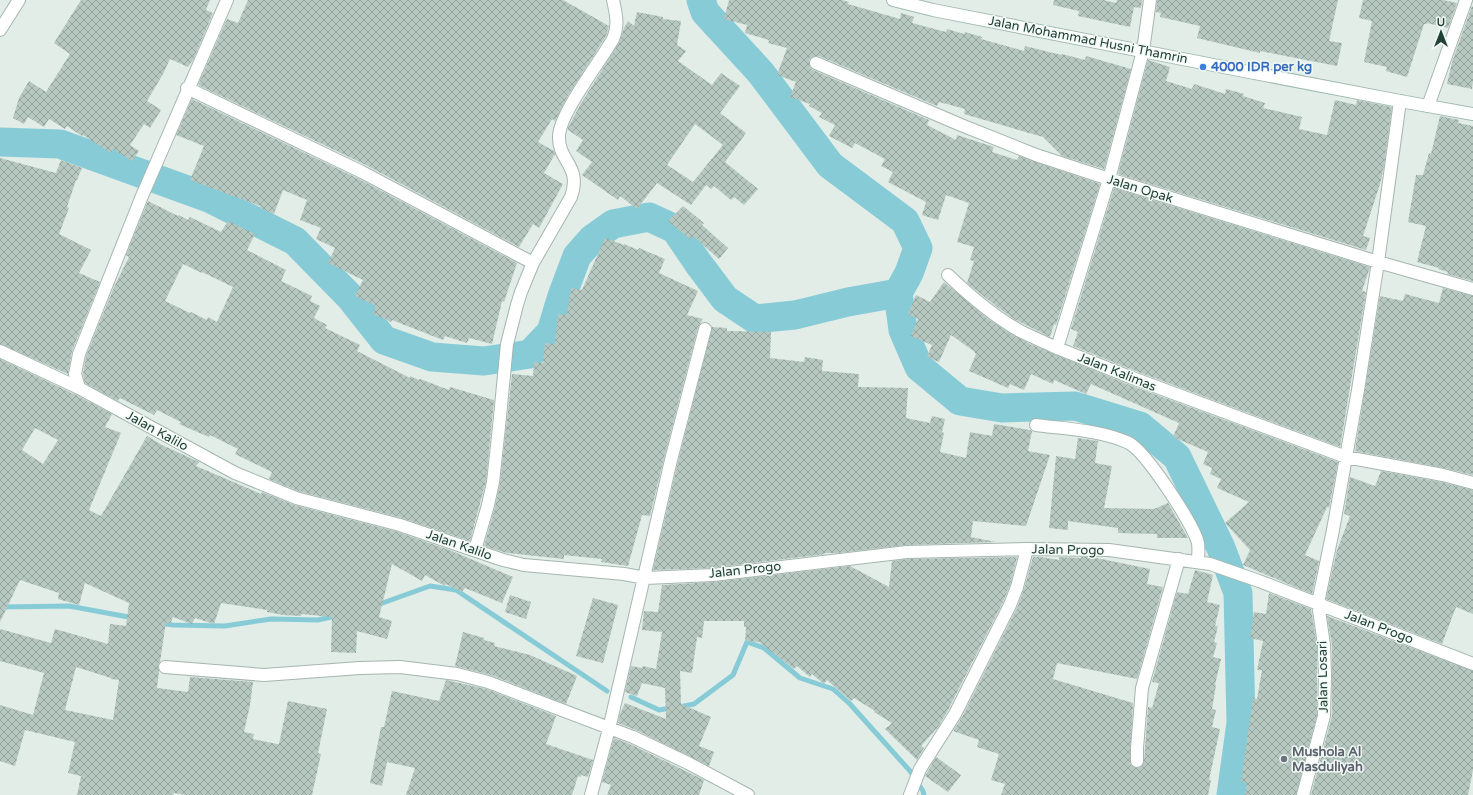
<svg xmlns="http://www.w3.org/2000/svg" width="1473" height="795" viewBox="0 0 1473 795" font-family="'Varela Round',sans-serif">
<style>
.lines{fill:none;stroke-linecap:round;stroke-linejoin:round}
.stream{stroke:#87cbd6;stroke-width:5}
.river{stroke:#87cbd6;stroke-width:29}
.building{fill:url(#building-cross-hatch);fill-rule:evenodd}
.street-casing{stroke:#a4b6af;stroke-width:14}
.secondary-casing{stroke:#a0bab0;stroke-width:14}
.street{stroke:#fff;stroke-width:12}
.secondary{stroke:#fff;stroke-width:12}
.shop-dot{fill:#3f7fe0;stroke:#f3faf6;stroke-width:1.5}
.worship-dot{fill:#6b7280;stroke:#f3faf6;stroke-width:1.5}
.labels{text-anchor:middle;dominant-baseline:central;stroke-width:3;stroke-linejoin:round;paint-order:stroke}
.street-label{font-size:13px;fill:#214037;stroke:#f3faf6}
.shop-label{font-size:13px;font-weight:bold;fill:#366cbe;stroke:#f3faf6;text-anchor:start}
.worship-label{font-size:13px;font-weight:bold;fill:#5b616d;stroke:#f3faf6;text-anchor:start}
</style>
<defs>
<pattern id="building-cross-hatch" width="8" height="8" patternUnits="userSpaceOnUse"><rect width="8" height="8" fill="#b7c8c1"/><path d="M0 0l8 8M0 8l8-8" fill="none" stroke="#94a49e"/></pattern>
</defs>
<rect width="100%" height="100%" fill="#e2ede8"/>
<g class="lines">
<!-- stream -->
<path class="stream" d="M377,605L430,586L456,590L607,691
M0,607L69,606L134,618
M159,623L173,625L225,626L271,619L318,620L336,616
M631,697L659,710L671,708
M679,707L694,704L733,675L747,642L764,648L800,678L833,689L850,704L910,771L923,791L924,795"/>
<!-- river -->
<path class="river" d="M701,0L705,12L761,73L830,165L905,221L918,248L909,273L898,293L903,330L919,367L960,401L1002,408L1075,406L1140,426L1177,457L1221,548L1238,593L1241,723L1231,795
M0,142L60,144L209,198L295,241L350,297L384,340L432,357L484,361L530,354L551,332L562,296L577,256L592,239L613,224L649,217L675,229L698,263L725,299L755,319L795,315L848,302L898,293"/>
</g>
<!-- building -->
<path class="building" d="M81,0H210L206,10L213,13L193,60L188,67L170,59L163,74L147,101L161,110L150,128L144,124L130,145L139,151L132,161L113,149L111,153L83,135L82,136L67,126L65,129L49,119L44,127L28,117L24,124L13,118L19,98L29,81L46,92L70,54L54,43Z
M248,0H563L609,26L606,36L567,97L555,121L552,119L538,142L554,151L555,154L544,173L563,184L539,228L533,224L519,247L366,165L198,85L227,19L238,23Z
M729,0H842L849,2L848,4L900,19L901,13L914,17L912,23L946,32L947,29L964,34L965,32L982,37L981,39L1024,51L1025,46L1049,52L1062,55V54L1085,60L1086,56L1131,69L1104,169L1062,156L1043,137L964,114L965,109L939,102L937,106L819,56L812,57L809,60L810,67L813,70L929,120L927,125L956,140L957,135L994,147L992,152L1017,160L1019,156L1100,184L1056,325L1054,324L1050,337L1014,319L996,306L967,283L974,261L970,260L974,247L957,242L969,203L946,195L938,220L922,215L926,202L888,182L893,172L881,166L885,159L855,143L852,148L829,136L835,125L819,117L822,113L809,106L810,104L790,97L796,82L777,75L787,48L768,43L769,40L745,33L747,25L724,19Z
M1054,0H1103L1116,3L1117,0H1142L1141,8L1134,7L1130,27L1078,16L1079,11L1053,5Z
M1157,0H1338L1329,41L1342,43L1337,66L1260,51V53L1197,38L1200,26L1160,17L1161,13L1156,12Z
M1363,0H1443L1457,3L1448,28L1427,23V24H1424L1407,77L1386,71L1387,67L1364,62L1372,21L1359,18Z
M1472,6L1473,7V81L1472,89L1447,84L1452,62Z
M637,12L663,17V19L681,21L677,45L686,51L678,61L712,85L721,73L740,86L720,113L746,133L725,162L758,189L744,205L734,197L731,200L714,186L711,189L706,185L691,205L657,183L637,209L620,196L618,200L582,175L592,162L576,151L583,140L568,130V128L580,105L619,43L624,28L628,21L634,26ZM695,124L723,145L693,182L667,165Z
M1148,60L1170,67L1166,81L1192,89L1194,84L1225,94L1226,89L1244,94L1243,96L1265,103L1263,108L1302,117L1299,129L1327,135L1335,100L1356,105L1357,100L1392,107L1384,166L1380,184L1363,236L1370,238L1366,250L1118,174Z
M192,99L359,179L517,263L504,302L502,301L492,344L469,338L467,343L445,336L443,340L392,320L391,322L373,314L376,306L355,296L363,280L328,263L335,248L316,239L321,228L300,220L307,200L283,190L274,214L260,208V206L190,180L204,146L176,135Z
M1440,116L1459,120L1458,123L1473,126V281L1447,274L1448,272L1438,269L1439,268L1417,262L1426,226L1408,222L1416,175H1423L1429,153L1431,154Z
M0,158L56,173L61,160L82,168L77,180H76L67,207L69,208L59,234L91,250L79,273L100,282L72,351L68,374L0,344Z
M1114,188L1370,267L1362,291L1366,292L1340,447L1133,370L1073,346L1078,332L1071,329Z
M148,201L178,216L179,215L188,220L190,217L221,232L228,221L255,234L247,250L286,270L281,281L312,296L310,301L320,306L314,318L327,325L325,328L360,345L357,351L410,378V376L419,380L420,379L449,390L450,387L494,400L486,481L470,541L402,518L298,491L269,479L272,472L235,454L238,449L210,435L209,437L179,424L181,422L157,410L154,415L120,398L118,401L85,383L83,374L86,356L114,287L129,257L126,255ZM183,264L202,273V272L233,287L217,322L208,317L207,320L191,312L190,313L165,301Z
M683,206L704,223L702,225L728,248L719,259L693,236L690,239L668,221Z
M605,238L624,245V244L638,250L639,248L665,259L659,273L698,291L687,315L703,319L698,327L664,458L649,520L650,516L642,515L628,566L601,562L602,559L564,555V559L507,553L484,546L495,507L500,483L512,374L533,376L534,362L543,363L545,343L555,344L558,314L567,315L571,288L582,290Z
M944,282L987,318L1006,331L1030,344L1127,384L1338,462L1329,508L1327,507L1305,555L1319,561L1312,594L1243,565L1250,550L1225,523L1249,502L1217,488L1221,479L1210,474L1212,468L1203,464L1208,452L1173,437L1179,423L1091,384L1086,394L1054,380L1053,384L1031,374L1024,390L1010,384L1008,388L969,371L976,354L975,353V352L951,335L939,362L927,357L932,345L911,336L918,319L908,314L916,295L930,302Z
M1443,288L1473,296V475L1444,468L1355,451L1380,296L1403,301L1405,294L1439,303Z
M712,327L727,328V331L771,332L770,358L804,362L805,357L823,360L822,371L859,374L858,387L908,388L906,418L930,423L932,416L945,419L942,432L944,433L940,452L966,458L970,432L992,436L994,424L1030,430L1032,431L1028,451L1050,455L1026,526L973,521L971,537L996,542L906,545L838,553H823L826,554L712,568L653,570L678,462Z
M0,359L76,395L112,414L105,427L121,433L89,510L101,516L147,436L162,445L199,462L196,466L261,494L262,492L294,505L398,532L452,551L513,577L502,603L465,588L462,592L446,584L445,586L425,575L422,581L392,564L379,617L392,621L387,639L357,631L356,653L331,652L332,617L301,614V616L283,615L267,612V610L221,603L214,624L195,618L192,624L173,617L170,624L166,622L160,662L158,666L159,671L157,688L188,692L190,677L253,682L250,705L244,732L254,734L253,739L277,744H279L288,701L327,709L318,753L321,754L312,795H185L174,793L173,795H77L81,776L68,773L75,742L25,730L15,766L0,761V705L33,715L44,673L0,661V629L51,643L55,629L108,644L110,624L126,626L129,603L85,583L79,605L58,599L59,593L20,580L0,622ZM35,428L58,440L43,464L22,450ZM76,667L111,678V679L119,680L113,720L65,710Z
M1078,438L1098,441L1095,463L1112,466L1104,508L1154,509L1168,503L1188,538H1157V534L1118,533V528L1068,521V530L1049,528L1056,456L1075,459Z
M1381,471L1441,482L1473,490V614L1456,607L1442,644L1326,599L1337,550L1350,516L1344,514L1350,477L1375,486Z
M1017,557L1010,585L1003,602L948,710L938,727L921,746L924,748L917,760L885,729L892,723L874,712L875,711L854,698L851,701L827,680L824,684L812,674L810,677L797,666L794,669L759,642L745,641L746,627H744V621H704L702,638L697,637L692,673L680,671L681,704L711,717L699,746L714,752L709,766L636,730L618,723L620,714L625,703L666,719L665,688L642,683L637,696L625,692L631,666L642,668L643,666L656,669L662,632L642,630L644,611L658,612L662,585L714,582L850,566L889,587L892,561L908,559Z
M1033,557H1041L1059,560V557L1081,558V557H1092L1150,569L1147,584L1163,587L1137,679L1057,663L1053,679L1133,703L1130,761L1131,765L1137,768L1141,767L1144,761L1148,707L1152,708L1159,683L1152,682L1177,592L1188,594L1195,570L1213,575L1207,602L1220,605L1215,626H1218L1214,642L1217,643L1213,657L1221,659L1215,685H1216L1212,709L1216,710L1212,727L1220,729L1209,780H1211L1208,795H1001L1005,784L991,780L999,754L977,747L979,740L953,731L962,717L1017,608L1024,589Z
M1269,593L1311,609L1317,646V715L1296,795H1245L1247,783L1241,782L1253,698L1257,699L1262,670H1257L1263,641L1250,638L1254,612L1266,614Z
M510,595L531,602L526,619L505,612Z
M593,598L618,605L603,663L576,656Z
M1327,616L1473,671V770L1468,795H1311L1332,716V645Z
M463,632L484,638V640L495,643L494,646L530,655L577,676L566,704L491,675L455,666Z
M446,680L486,689L556,716L546,744L593,760L588,777L581,775V777L578,776L572,795H406L415,768L387,762L382,786L370,783L381,727H384L392,691L439,701Z
M614,738L630,744L704,780L699,795H607L611,785L602,782Z
M936,757L961,775L948,792L925,776Z"/>
<g class="lines">
<!-- street casing -->
<g class="street-casing">
<path id="street" d="M1150,0L1143,51L1109,179L1057,348L1130,377L1346,457L1443,475L1473,483
M0,30L19,0
M816,63L961,125L1036,155L1109,179L1378,262L1473,289
M187,88L362,172L533,263
M1428,106L1466,0
M948,275C970,296 993,316 1020,331C1032,337 1044,342 1057,348
M0,351L79,388L235,473L296,498L400,525L503,560L524,565L624,574L645,578L713,575L907,552L1027,549L1109,550L1210,564L1259,581L1473,664
M79,388L75,374L79,354L142,196L227,0
M1036,425C1066,429 1101,430 1129,443C1146,452 1194,525 1198,543C1199,549 1198,556 1198,562
M475,550L488,505L493,482L499,427L507,344L517,305L521,292L533,263L571,197C582,165 558,162 559,136C560,113 600,62 613,39C619,25 616,14 613,0
M165,667L264,675L360,668L400,667L457,674L488,682L633,737L688,763L748,795
M1137,761V748L1142,688L1179,559
M591,795L609,729L671,460L705,329
M910,795L920,769L955,714L1010,605L1017,587L1027,549
M1303,795L1324,716L1325,676L1324,645L1318,603L1333,530L1358,390L1378,262L1400,101"/>
</g>
<!-- secondary casing -->
<g class="secondary-casing">
<path id="secondary" d="M893,0L933,10L1244,71L1400,101L1473,114"/>
</g>
<!-- street -->
<use href="#street" class="street"/>
<!-- secondary -->
<use href="#secondary" class="secondary"/>
</g>
<!-- markers -->
<circle class="shop-dot" cx="1203" cy="67" r="4"/>
<circle class="worship-dot" cx="1284" cy="759" r="4"/>
<g class="labels">
<!-- street labels -->
<g class="street-label">
<text transform="translate(1088 40) rotate(11)">Jalan Mohammad Husni Thamrin</text>
<text transform="translate(1140 189) rotate(17)">Jalan Opak</text>
<text transform="translate(1117 372) rotate(22)">Jalan Kalimas</text>
<text transform="translate(157 431) rotate(29)">Jalan Kalilo</text>
<text transform="translate(459 545) rotate(19)">Jalan Kalilo</text>
<text transform="translate(1068 550) rotate(1)">Jalan Progo</text>
<text transform="translate(745 570) rotate(-6)">Jalan Progo</text>
<text transform="translate(1379 627) rotate(21)">Jalan Progo</text>
<text transform="translate(1323 677) rotate(-91)">Jalan Losari</text>
</g>
<!-- shop labels -->
<g class="shop-label">
<text x="1211" y="67">4000 IDR per kg</text>
</g>
<!-- worship labels -->
<g class="worship-label">
<text x="1292" y="752">Mushola Al<tspan x="1292" dy="15">Masduliyah</tspan></text>
</g>
</g>
<!-- north arrow -->
<g transform="translate(1441 32)" stroke="#f3faf6" stroke-width="3" paint-order="stroke">
<path d="M0-3L7 15L0 10L-7 15Z" fill="#214037"/>
<text y="-6" font-size="11" font-weight="bold" text-anchor="middle" fill="#214037">U</text>
</g>
</svg>
